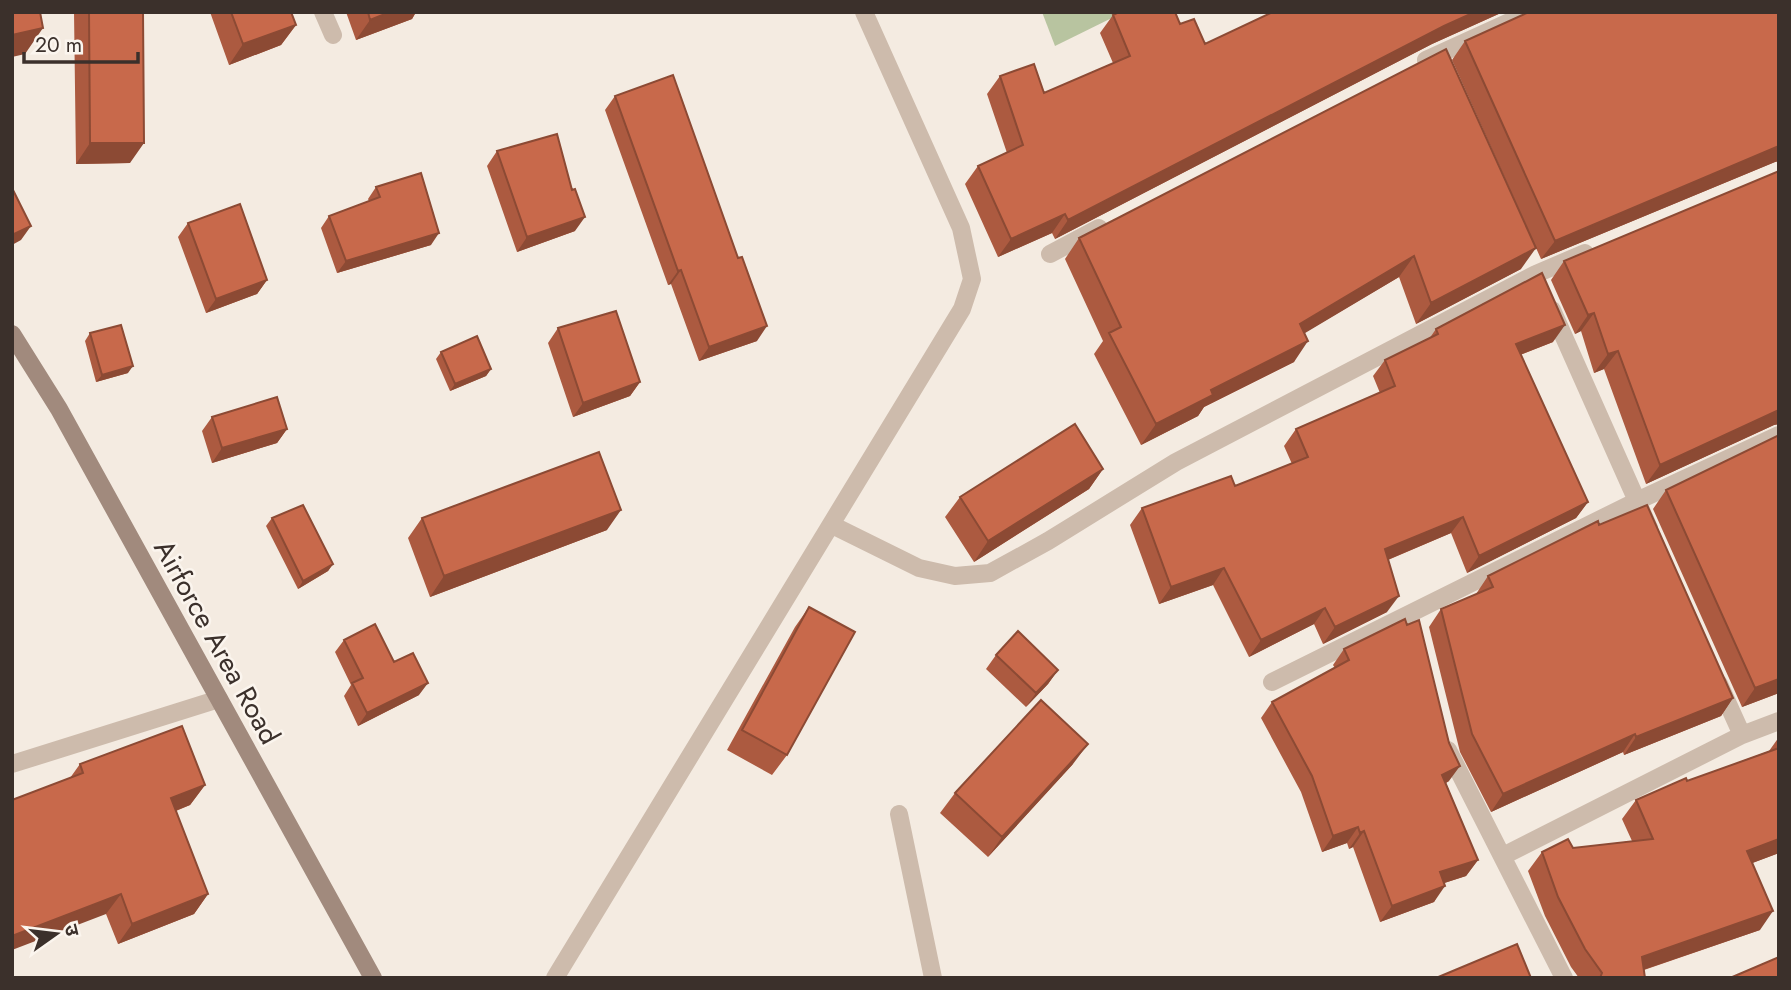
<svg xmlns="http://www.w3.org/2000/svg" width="1791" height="990" viewBox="0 0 1791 990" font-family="Jost,'Noto Sans Devanagari',sans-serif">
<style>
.green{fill:#b8c4a0}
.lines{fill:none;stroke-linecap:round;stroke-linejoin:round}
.street{stroke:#cdbbac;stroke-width:18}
.secondary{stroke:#a18a7d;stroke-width:18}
.wall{fill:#ac5a40}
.shaded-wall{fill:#8c4a34}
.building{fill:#c8694b;stroke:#8c4a34;stroke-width:2}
.labels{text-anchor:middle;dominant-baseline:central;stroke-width:5;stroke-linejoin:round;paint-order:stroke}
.street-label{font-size:28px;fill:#3b302b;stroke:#fbf5ee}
</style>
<rect width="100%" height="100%" fill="#f4ebe1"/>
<!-- green -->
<path class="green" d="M1042,12H1124L1055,46Z"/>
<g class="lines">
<!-- street -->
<path class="street" d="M323,12L333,35
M1426,60L1531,12
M1050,254L1099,228
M1552,310L1649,528
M832,525L919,568L955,576L990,573L1048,541L1176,462L1536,274L1585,253
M1272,682L1637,501L1779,435
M1719,684L1742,735
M1448,750L1564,978
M12,764L219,699
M899,814L933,978
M1503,856L1742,735L1779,721
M555,978L962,309L972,279L961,228L864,12"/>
<!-- secondary -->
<path class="secondary" d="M12,334L59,409L373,978"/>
</g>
<!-- wall -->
<path class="wall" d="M74,12H143L130,163L76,164Z
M210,12H291L296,25L281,45L229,65Z
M346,12H416L412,19L356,40Z
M1273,12H1503L1432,44L1055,239L1052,233L998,257L965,184L978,166L1007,153L987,94L1000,76L1044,93L1113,63L1100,33L1113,15L1180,24L1205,44Z
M1779,12V161L1775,162L1541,259L1452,60L1465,41Z
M1446,49L1521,269L1416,324L1399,277L1304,333L1294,362L1204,407L1198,416L1141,445L1094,354L1103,341L1065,259L1079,238Z
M615,96L757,341L699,361L671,284L668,285L605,110Z
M497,151L575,231L517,252L487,166Z
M1779,171V424L1774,425L1646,484L1604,369L1594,373L1581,331L1575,334L1551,280L1564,261Z
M376,187L431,245L337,273L321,228L329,216L369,201L368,199Z
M188,223L267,280L257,294L206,313L178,237Z
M558,328L640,382L630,396L573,417L548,343Z
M1436,329L1553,342L1520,355L1588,502L1576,518L1467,573L1451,533L1388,560L1387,612L1323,644L1314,624L1249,657L1213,585L1159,604L1130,525L1142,508L1235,486L1292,464L1284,446L1296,429L1380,393L1373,376L1385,360L1429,339Z
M90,333L128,373L96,382L85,341Z
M441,352L491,369L486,376L450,391L436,359Z
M212,417L287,429L277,443L212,463L202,431Z
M1779,435V693L1742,707L1653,509L1666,490Z
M1103,469L1089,489L974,562L945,517L960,497Z
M272,518L333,564L328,571L298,589L266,526Z
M422,518L607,530L430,597L408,538Z
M1599,525L1733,698L1721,716L1624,755L1623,752L1491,812L1460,752L1429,627L1441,609L1476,594L1488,576Z
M809,607L787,755L772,775L727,750L795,627Z
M344,640L394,662L419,695L358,726L344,696L351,685L335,652Z
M1344,649L1449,781L1446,783L1478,860L1466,876L1444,883L1434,902L1380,922L1353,847L1349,849L1347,843L1322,852L1301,792L1261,718L1272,702L1335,668L1333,665Z
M996,655L1058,670L1048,684L1026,707L986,669Z
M1779,737V853L1752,863L1760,930L1644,970L1645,978H1579L1571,967L1545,916L1528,871L1542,852L1632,841L1622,819L1636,800L1769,751Z
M80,764L205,785L190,805L176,811L208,894L194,914L118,944L106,914L70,778Z
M1073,764L988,857L940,813L955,793Z"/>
<!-- shaded-wall -->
<path class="shaded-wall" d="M390,12H416L412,19L356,40L370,20Z
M1475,12H1503L1432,44L1055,239L1068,220L1444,26Z
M296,25L281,45L229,65L243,44Z
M43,28L25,54L12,57V35Z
M90,143H144L130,163L76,164Z
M1779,146V161L1775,162L1541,259L1555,241Z
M1065,214L1052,233L998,257L1011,239Z
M585,217L575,231L517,252L527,237Z
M31,226L21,240L12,245V235Z
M439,233L431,245L337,273L346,261Z
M1536,248L1521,269L1416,324L1431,303Z
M1414,256L1399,277L1285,345L1300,324Z
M681,270L671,284L668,285L678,271Z
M267,280L257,294L206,313L216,299Z
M1594,313L1581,331L1575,334L1588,315Z
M1565,325L1553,342L1504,361L1516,344Z
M767,326L757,341L699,361L709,347Z
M1308,341L1294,362L1204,407L1198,416L1141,445L1156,424L1211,390Z
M1618,351L1604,369L1594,373L1608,354Z
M133,366L128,373L96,382L102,375Z
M491,369L486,376L450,391L455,384Z
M640,382L630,396L573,417L583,403Z
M1779,410V424L1774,425L1646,484L1660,465Z
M287,429L277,443L212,463L222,448Z
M1103,469L1089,489L974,562L988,541Z
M1588,502L1576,518L1467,573L1479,556Z
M621,510L607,530L430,597L444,576Z
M1463,517L1451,533L1373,566L1385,549Z
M333,564L328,571L298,589L303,581Z
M1224,568L1213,585L1159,604L1171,587Z
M1399,596L1387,612L1323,644L1335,627Z
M1325,608L1314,624L1249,657L1261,640Z
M1058,670L1048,684L1026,707L1036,693Z
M1779,679V693L1742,707L1755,688Z
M428,683L419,695L358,726L367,713Z
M1733,698L1721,716L1624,755L1636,737Z
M1635,734L1623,752L1491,812L1503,794Z
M1088,744L1073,764L988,857L1002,837Z
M1460,766L1449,781L1431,791L1442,775Z
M205,785L190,805L157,818L171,798Z
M1358,827L1347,843L1322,852L1333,836Z
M1364,831L1353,847L1349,849L1360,833Z
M1779,839V853L1734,870L1747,851Z
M1478,860L1466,876L1429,888L1440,872Z
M1445,886L1434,902L1380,922L1392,906Z
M121,894L106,914L12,950V936Z
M208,894L194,914L118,944L132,924Z
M1773,911L1760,930L1628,975L1642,957Z"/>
<!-- building -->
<path class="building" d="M12,12H40L43,28L12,35Z
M89,12H143L144,143H90Z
M231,12H291L296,25L243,44Z
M368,12H390L370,20Z
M1119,12H1175L1180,24L1194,19L1205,44L1273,12H1475L1444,26L1068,220L1065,214L1011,239L978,166L1023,145L1000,76L1034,64L1044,93L1130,56L1113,15Z
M1529,12H1779V146L1555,241L1465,41Z
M1446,49L1536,248L1431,303L1414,256L1300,324L1308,341L1211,390L1213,395L1156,424L1109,333L1121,327L1079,238Z
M673,75L738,258L742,257L767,326L709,347L681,270L678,271L615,96Z
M557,134L572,190L575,189L585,217L527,237L497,151Z
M1779,171V410L1660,465L1618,351L1608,354L1594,313L1588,315L1564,261Z
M421,173L439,233L346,261L329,216L380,197L376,187Z
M12,188L31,226L12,235Z
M240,204L267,280L216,299L188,223Z
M1542,273L1565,325L1516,344L1588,502L1479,556L1463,517L1385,549L1399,596L1335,627L1325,608L1261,640L1224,568L1171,587L1142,508L1231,476L1235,486L1308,457L1296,429L1395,386L1385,360L1438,334L1436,329Z
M616,311L640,382L583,403L558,328Z
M121,325L133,366L102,375L90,333Z
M477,336L491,369L455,384L441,352Z
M277,397L287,429L222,448L212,417Z
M1075,424L1103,469L988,541L960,497Z
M1779,435V679L1755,688L1666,490Z
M599,452L621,510L444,576L422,518Z
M303,505L333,564L303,581L272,518Z
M1647,505L1733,698L1636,737L1635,734L1503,794L1472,734L1441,609L1493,587L1488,576L1598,521L1599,525Z
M809,607L855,632L787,755L742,730Z
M1405,619L1407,625L1419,620L1449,743L1460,766L1442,775L1478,860L1440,872L1445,886L1392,906L1364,831L1360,833L1358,827L1333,836L1312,776L1272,702L1349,660L1344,649Z
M375,624L394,662L413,653L428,683L367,713L352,683L363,678L344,640Z
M1018,631L1058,670L1036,693L996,655Z
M1041,700L1088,744L1002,837L955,793Z
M182,726L205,785L171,798L208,894L132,924L121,894L12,936V800L83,773L80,764Z
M1779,748V839L1747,851L1773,911L1642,957L1645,978H1600L1602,973L1585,949L1558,897L1542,852L1568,839L1573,848L1653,839L1636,800L1686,778L1687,781Z
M1517,944L1531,978H1436Z
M1779,957V978H1730Z"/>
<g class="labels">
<!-- street labels -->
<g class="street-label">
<text transform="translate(217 642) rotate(61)">Airforce Area Road</text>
</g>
</g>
<!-- border -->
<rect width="1791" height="990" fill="none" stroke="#3b302b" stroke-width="28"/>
<!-- north arrow -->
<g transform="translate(56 934) rotate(76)" stroke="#fbf5ee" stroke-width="5" paint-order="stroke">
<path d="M0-5L12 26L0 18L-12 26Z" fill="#3b302b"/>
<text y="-10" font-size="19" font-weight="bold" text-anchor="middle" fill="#3b302b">उ</text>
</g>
<!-- scale -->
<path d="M24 52v10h114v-10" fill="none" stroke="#3b302b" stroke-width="3.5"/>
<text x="35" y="52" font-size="21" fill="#3b302b" stroke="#fbf5ee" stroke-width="5" paint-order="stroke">20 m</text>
</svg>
